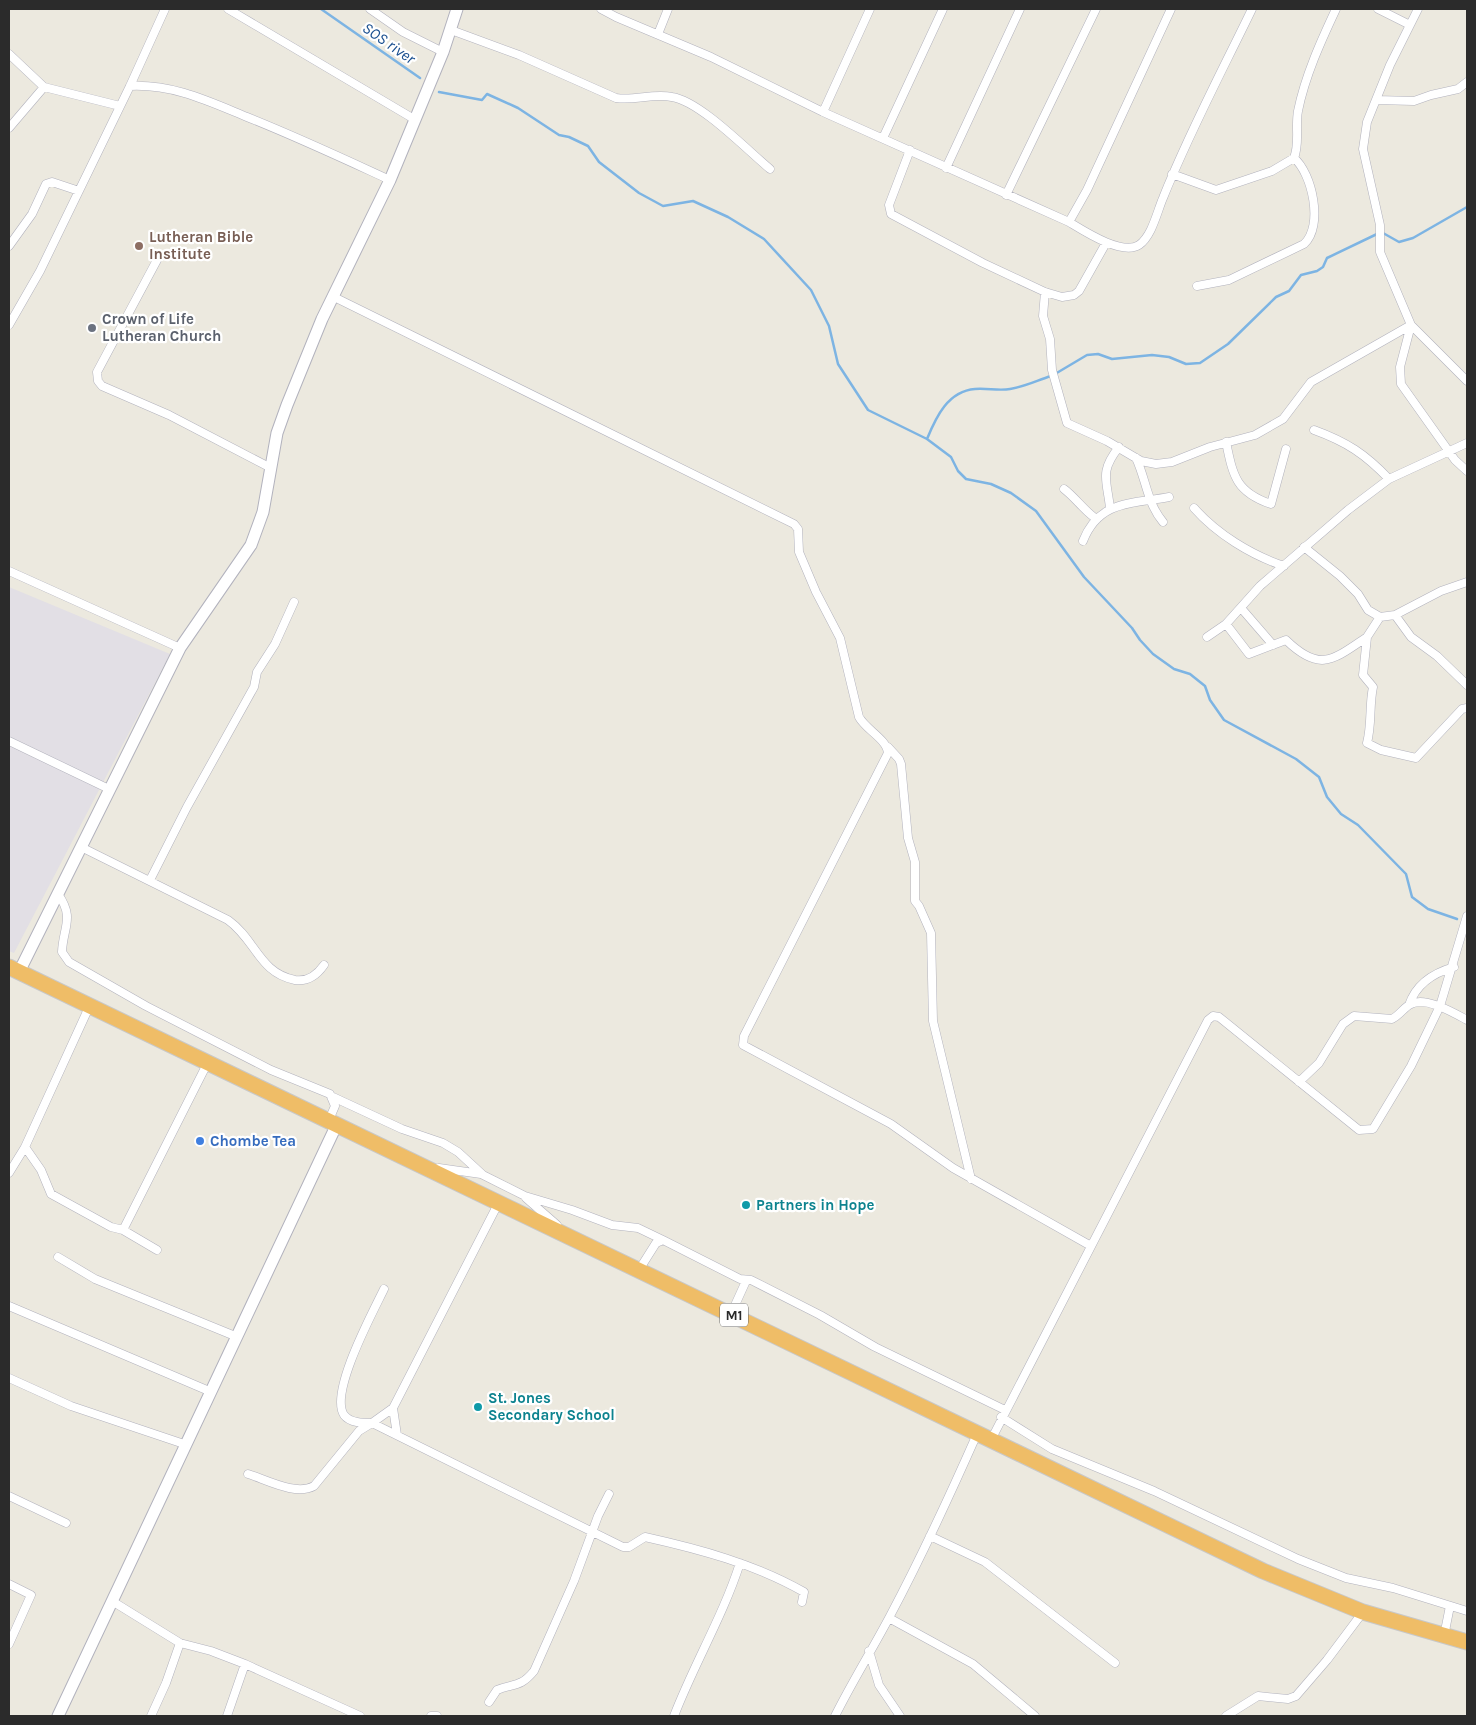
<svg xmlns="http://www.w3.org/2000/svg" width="1476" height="1725" viewBox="0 0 1476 1725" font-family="Karla,sans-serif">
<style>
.industrial{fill:#e2dfe5}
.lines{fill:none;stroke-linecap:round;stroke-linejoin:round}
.stream{stroke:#7db4e3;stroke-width:2.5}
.street-casing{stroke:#b2b2bd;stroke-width:9}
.secondary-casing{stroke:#b2b2bd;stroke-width:13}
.highway-casing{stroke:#c8c8c8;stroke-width:17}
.street{stroke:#fff;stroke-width:8}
.secondary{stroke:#fff;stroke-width:11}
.highway{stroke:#efbd67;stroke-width:15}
.education-dot{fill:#8d6e63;stroke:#fff;stroke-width:2}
.worship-dot{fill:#6b7280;stroke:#fff;stroke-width:2}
.shop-dot{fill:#3f7fe0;stroke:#fff;stroke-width:2}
.culture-dot{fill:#0f9aa8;stroke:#fff;stroke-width:2}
.labels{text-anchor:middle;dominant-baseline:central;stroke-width:4.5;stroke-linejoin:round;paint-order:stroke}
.shield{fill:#fff;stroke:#6b6b6b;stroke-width:1}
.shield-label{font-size:14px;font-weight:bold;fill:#2b2b2b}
.education-label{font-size:15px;font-weight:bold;fill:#785e54;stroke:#fff;text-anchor:start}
.worship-label{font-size:15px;font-weight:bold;fill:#5b616d;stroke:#fff;text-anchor:start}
.shop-label{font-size:15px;font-weight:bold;fill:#366cbe;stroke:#fff;text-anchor:start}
.culture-label{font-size:15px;font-weight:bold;fill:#0d838f;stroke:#fff;text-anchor:start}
.water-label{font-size:16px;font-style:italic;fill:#1b5090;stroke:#fff}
</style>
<rect width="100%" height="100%" fill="#ece9df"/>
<!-- industrial -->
<path class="industrial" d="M9,587L170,654L14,953L9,951Z"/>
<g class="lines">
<!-- stream -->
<path class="stream" d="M321,9L420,78
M439,92L482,100L487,94L518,108L559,135L569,137L588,146L599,162L639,193L663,206L693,201L728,217L764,239L811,290L829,326L838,364L868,410L927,439L951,457L958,471L966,479L991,484L1011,493L1036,511L1084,577L1132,628L1140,640L1153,654L1174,669L1190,674L1205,686L1210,700L1224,720L1296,759L1319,777L1327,797L1341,814L1358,825L1406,874L1412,897L1428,909L1457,919
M1383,233L1399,242L1413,238L1467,207
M1055,374L1087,355L1098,354L1112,359L1152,355L1169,357L1186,364L1200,363L1228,344L1276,297L1289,291L1301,275L1317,271L1323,267L1327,258L1377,234
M927,439C936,417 948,391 975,389C987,388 999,391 1010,389C1024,387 1038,380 1051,376"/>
<!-- street casing -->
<g class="street-casing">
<path id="street" d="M228,9L414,119
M370,9L403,32L443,52
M601,9L616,17L711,57L823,112L1069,222C1084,231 1122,256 1139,245C1152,236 1157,212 1163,198C1189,133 1222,71 1252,9
M1378,9L1410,25
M1418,9L1390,65L1367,122L1363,149L1380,225V252L1411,325L1400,367L1401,384L1455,460L1467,471
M451,30L519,55L616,98C635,101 653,93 672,97C700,101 748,151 770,169
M658,34L668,9
M9,54L44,87L120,106
M130,86C173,84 208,101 247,117C295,136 342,158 390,180
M1376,100L1414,101L1431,95L1458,89L1467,82
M823,112L870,9
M9,128L44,87
M883,138L943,9
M910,150L889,205L891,214L983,263L1045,292L1062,297L1074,295L1079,291L1106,243
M946,168L1020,9
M1172,174L1216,190L1272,171L1294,158C1300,143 1295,127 1298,111C1305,76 1321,41 1336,9
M1006,195L1096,9
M1069,222L1087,190L1171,9
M9,246L32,214L46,184L52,182L79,191
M157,260L97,372L98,381L102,386L169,415L271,468
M1197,286L1229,280L1304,244C1324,226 1312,173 1294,158
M1045,292L1043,316L1050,339L1052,370L1067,423L1107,441L1141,461L1156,464L1172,462L1210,447L1255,435L1283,419L1311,382L1411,325L1467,381
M332,296L794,524L798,529L799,552L816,592L840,638L859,717C866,730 887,739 888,753L744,1036L743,1045L891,1124L953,1168L1091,1246
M9,325L40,271L130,86L165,9
M1314,430C1347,442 1365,454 1389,479
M1226,442C1233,476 1236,492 1271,504L1286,449
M1136,458C1146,479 1147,503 1163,522
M1064,489C1074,496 1088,515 1097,519
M1110,508C1107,480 1099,472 1119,447
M1194,508C1217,534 1251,555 1284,566
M1083,541C1099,500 1132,504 1169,497
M1304,547L1340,576L1358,594L1368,610L1380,617L1395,615L1441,591L1467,582
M9,571L180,648
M1241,608L1273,645
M1395,615L1411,637L1437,656L1467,685
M1380,617L1367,637L1363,675L1373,687C1369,706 1372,724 1367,743L1381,750L1416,758L1462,709L1467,708
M1226,624L1249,654L1286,640C1320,673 1333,660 1367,637
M1207,637L1226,624L1260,586L1348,510L1389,479L1467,443
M9,741L109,789
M888,747L899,759L901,764L908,838L915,862V901L919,906L931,933L933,1021L971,1179
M81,847L228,920C256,940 259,973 295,980C308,982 317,975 324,965
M150,880L187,807L254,687L257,672L275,644L294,602
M58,894C75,918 63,927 62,952L69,962L146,1006L271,1070L330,1094L335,1106L329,1120
M1409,1005C1416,984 1433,973 1454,967
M1299,1082L1319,1063L1343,1024L1354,1016L1392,1019C1400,1015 1404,1007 1411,1004C1425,996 1454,1013 1467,1020
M333,1097L402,1129L443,1143L458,1152L483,1175L525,1196L572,1210L612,1225L638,1228L663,1240
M25,1147L41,1170L51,1194L111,1227L123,1230L157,1250
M439,1168L481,1174
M9,1173L25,1147L90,1005
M526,1198L557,1225
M123,1230L208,1062
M58,1257L95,1279L235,1336
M639,1270L656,1243L663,1240L740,1279L751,1280L820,1315L875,1347L1005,1410
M384,1289C373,1312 329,1393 344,1415C350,1423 363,1423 372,1423L393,1408
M9,1306L209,1391
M731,1314L746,1281
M9,1378L71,1406L184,1444
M1001,1417L1052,1449L1154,1491L1298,1559L1346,1578L1393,1588L1467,1611
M397,1435L393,1408L499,1202
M991,1440L1208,1020L1213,1016L1219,1017L1359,1130L1373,1129L1411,1066L1440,1006L1467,916
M248,1474C267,1480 296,1496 314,1486L359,1431L372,1423L623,1547H629L645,1537C699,1549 755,1564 804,1592L802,1602
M9,1496L66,1523
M930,1536L985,1562L1115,1663
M9,1584L31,1595L9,1644
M112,1601L180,1643L211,1651L245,1664L360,1716
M889,1618L973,1664L1035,1716
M1444,1636L1450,1606
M869,1651L879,1685L900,1716
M489,1702L497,1690C514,1683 520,1688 534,1671L574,1581L598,1516L609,1494
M151,1716L166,1683L180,1643
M227,1716L245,1664
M431,1716H437
M674,1716C694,1664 723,1616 740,1563
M835,1716C852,1682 872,1650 890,1616C922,1556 950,1495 977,1434
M1226,1716L1258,1696L1288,1699L1296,1696L1327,1660L1363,1612"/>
</g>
<!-- secondary casing -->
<g class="secondary-casing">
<path id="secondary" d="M19,972L180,648L251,545L263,512L277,433L287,405L322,319L390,180L443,52L457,9
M58,1716L337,1124"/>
</g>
<!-- highway casing -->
<g class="highway-casing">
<path id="highway" d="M9,967L1263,1571L1363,1612L1467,1642"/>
</g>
<!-- street -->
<use href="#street" class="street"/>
<!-- secondary -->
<use href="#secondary" class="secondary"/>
<!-- highway -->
<use href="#highway" class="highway"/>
</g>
<!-- markers -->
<circle class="education-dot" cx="139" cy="246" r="5"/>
<circle class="worship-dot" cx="92" cy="328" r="5"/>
<circle class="shop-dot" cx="200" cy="1141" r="5"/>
<g class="culture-dot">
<circle cx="746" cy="1205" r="5"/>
<circle cx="478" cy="1407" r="5"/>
</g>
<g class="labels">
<!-- shield labels -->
<rect class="shield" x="720" y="1303.5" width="28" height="23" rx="4"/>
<g class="shield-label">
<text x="734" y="1315">M1</text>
</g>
<!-- education labels -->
<g class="education-label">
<text x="149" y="237">Lutheran Bible<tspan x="149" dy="17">Institute</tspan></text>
</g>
<!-- worship labels -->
<g class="worship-label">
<text x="102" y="319">Crown of Life<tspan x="102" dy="17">Lutheran Church</tspan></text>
</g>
<!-- shop labels -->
<g class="shop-label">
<text x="210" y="1141">Chombe Tea</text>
</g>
<!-- culture labels -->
<g class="culture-label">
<text x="756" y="1205">Partners in Hope</text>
<text x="488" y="1398">St. Jones<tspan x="488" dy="17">Secondary School</tspan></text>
</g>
<!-- water labels -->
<g class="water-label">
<text transform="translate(389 43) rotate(35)">SOS river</text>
</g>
</g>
<!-- border -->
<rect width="1476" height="1725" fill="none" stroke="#2b2b2b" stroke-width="20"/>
</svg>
